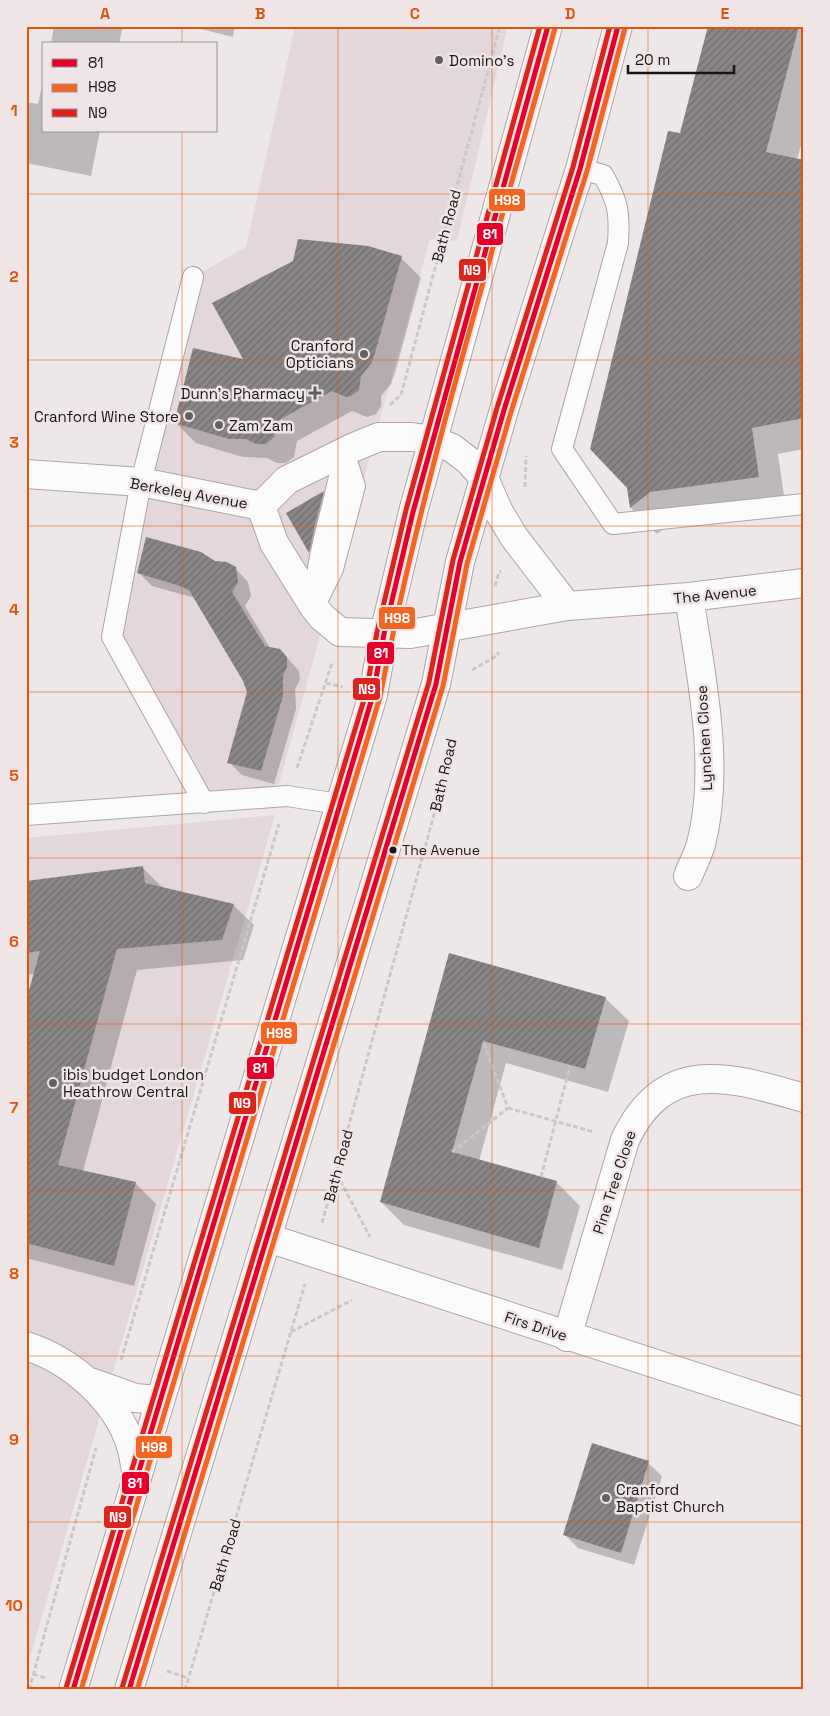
<svg xmlns="http://www.w3.org/2000/svg" width="830" height="1716" viewBox="0 0 830 1716" font-family="'Space Grotesk',sans-serif">
<style>
.built{fill:#e4d7d9}
.shadow{fill:#0003}
.building{fill:url(#building-hatch)}
.lines{fill:none;stroke-linecap:round;stroke-linejoin:round}
.lane-casing{stroke:#aaa6a7;stroke-width:22}
.street-casing{stroke:#aaa6a7;stroke-width:30}
.secondary-casing{stroke:#aaa6a7;stroke-width:30}
.highway-casing{stroke:#aaa6a7;stroke-width:30}
.path{stroke:#cac7c8;stroke-width:3;stroke-dasharray:5 2.5;stroke-linecap:butt}
.lane{stroke:#fcfbfc;stroke-width:20}
.street{stroke:#fcfbfc;stroke-width:28}
.secondary{stroke:#fcfbfc;stroke-width:28}
.highway{stroke:#fcfbfc;stroke-width:28}
.bus-1-casing{stroke:#efe5e7;stroke-width:9}
.bus-2-casing{stroke:#efe5e7;stroke-width:9}
.bus-3-casing{stroke:#efe5e7;stroke-width:9}
.bus-1{stroke:#e4002b;stroke-width:5}
.bus-2{stroke:#f26522;stroke-width:5}
.bus-3{stroke:#dc241f;stroke-width:5}
.grid{fill:none;stroke:#de560c;stroke-width:1;stroke-opacity:0.55}
.poi-dot{fill:#635f60;stroke:#efe5e7;stroke-width:2}
.bus-dot{fill:#191616;stroke:#efe5e7;stroke-width:2}
.labels{text-anchor:middle;dominant-baseline:central;stroke-width:5;stroke-linejoin:round;paint-order:stroke}
.bus-label{font-size:14px;fill:#191616;stroke:#efe5e7;text-anchor:start}
.poi-label{font-size:15px;fill:#191616;stroke:#efe5e7;text-anchor:start}
.street-label{font-size:15px;fill:#191616;stroke:#efe5e7}
.line-badge{stroke:#efe5e7;stroke-width:2}
.badge-label{font-size:14px;text-anchor:middle;font-weight:bold;fill:#fff}
.neatline{fill:none;stroke:#de560c;stroke-width:2}
.grid-label{font-size:16px;text-anchor:middle;font-weight:bold;fill:#de560c}
</style>
<defs>
<pattern id="building-hatch" width="6" height="6" patternUnits="userSpaceOnUse" patternTransform="scale(1.25)"><rect width="6" height="6" fill="#8a8687"/><path d="M-1 1l2-2M0 6l6-6M5 7l2-2" fill="none" stroke="#706d6d"/></pattern>
</defs>
<rect width="100%" height="100%" fill="#ede7e8"/>
<!-- built -->
<path class="built" d="M295,26H508L457,241L430,239L279,784L204,803L112,637L193,277L246,247Z
M275,815L26,1671V838Z"/>
<!-- shadow -->
<path class="shadow" d="M54,26H123L119,44H51Z
M189,26H235L233,37Z
M709,26H804V134L797,160L804,161V449L778,454L785,503L677,518L657,534L631,508L628,488L681,135Z
M44,77V131H100L91,176L26,163V102L38,104Z
M401,258L421,278L395,373L391,384L381,396V406L376,414L367,417L352,411L297,441L294,457L286,463H277L267,458L243,457L196,443L176,423L245,360Z
M323,493L329,499L315,558L287,514Z
M215,562L235,568L248,582L251,596L245,606L270,648L280,650L299,671L300,680L295,689L296,709L274,784L242,775L229,762L248,692L244,680L195,598L152,586L139,573Z
M142,867L163,888L233,905L254,925L243,960L137,970L83,1171L135,1183L156,1204L134,1286L26,1258V1005L35,974L26,975V882Z
M450,954L605,998L629,1021L608,1092L506,1063L479,1161L557,1183L580,1206L562,1270L404,1225L381,1202Z
M648,1463L662,1476L634,1565L578,1548L564,1534Z"/>
<!-- building -->
<path class="building" d="M708,26H799L766,152L804,160V418L752,428L759,477L650,492L630,508L627,488L590,449L668,131L680,133Z
M298,239L368,246L402,256L375,353L371,364L361,376L359,390L351,396L346,397L332,391L277,421L274,437L266,444H256L246,439H229L174,423L193,348L243,359L212,303L293,261Z
M324,491L315,524L309,553L286,513Z
M146,537L201,552L215,561L227,562L236,567L238,582L232,592L265,646L280,649L287,657V667L283,675V696L261,771L227,763L247,692L243,681L189,590L180,586L137,573Z
M143,866L145,883L234,904L222,940L117,949L58,1165L136,1182L114,1266L26,1243V1001L40,951L26,953V881Z
M449,953L606,997L585,1069L483,1041L452,1152L557,1181L539,1248L380,1202Z
M592,1443L649,1461L621,1553L563,1535Z"/>
<g class="lines">
<!-- lane casing -->
<g class="lane-casing">
<path id="lane" d="M580,169L603,175C618,201 620,213 618,243L562,449L613,524L804,504
M193,277L141,482L112,637L204,803
M315,597C317,549 335,505 343,457
M314,607L333,569L355,486L344,452
M26,815L287,796L339,804"/>
</g>
<!-- street casing -->
<g class="street-casing">
<path id="street" d="M26,474L141,482L261,506
M688,876C692,866 698,855 701,844C721,767 701,675 689,597
M268,1238L804,1412
M567,1337L625,1140C665,1055 731,1077 804,1098
M26,1346C71,1360 117,1400 131,1446C134,1456 135,1467 137,1477
M90,1382L135,1398L160,1400"/>
</g>
<!-- secondary casing -->
<g class="secondary-casing">
<path id="secondary" d="M567,606L514,537L499,512L484,478L469,461L452,448L432,440L412,437H379L352,448L287,480L261,506L274,543L314,607L322,617L340,632L410,634L567,606L689,597L804,583"/>
</g>
<!-- highway casing -->
<g class="highway-casing">
<path id="highway" d="M73,1690L373,695L384,634L413,512L548,26
M129,1690L436,684L460,562L504,410L580,169L618,26"/>
</g>
<!-- path -->
<path class="path" d="M390,405L401,395L500,26
M525,487L526,456
M495,586L499,572L501,571
M472,670L498,655V652
M326,683L343,687
M297,768L332,663
M508,1108L594,1132
M452,1152L508,1108L483,1041
M337,1174L370,1237
M541,1177L570,1066
M322,1223L446,771
M291,1332L352,1300
M121,1360L279,824
M167,1671L188,1678
M33,1674L45,1678
M29,1690L96,1448
M185,1690L305,1284"/>
<!-- lane -->
<use href="#lane" class="lane"/>
<!-- street -->
<use href="#street" class="street"/>
<!-- secondary -->
<use href="#secondary" class="secondary"/>
<!-- highway -->
<use href="#highway" class="highway"/>
<!-- bus-1 casing -->
<g class="bus-1-casing">
<path id="bus-1" d="M73,1690L373,695L384,634L413,512L548,26
M129,1690L436,684L460,562L504,410L580,169L618,26"/>
</g>
<!-- bus-2 casing -->
<g class="bus-2-casing">
<path id="bus-2" d="M81,1690L380,697C424,471 494,250 555,28
M137,1690L443,686L467,564L511,412L587,171L625,28"/>
</g>
<!-- bus-3 casing -->
<g class="bus-3-casing">
<path id="bus-3" d="M66,1688L366,693L377,632L406,510L540,26
M122,1688L429,682L453,560L497,408L573,167L610,26"/>
</g>
<!-- bus-1 -->
<use href="#bus-1" class="bus-1"/>
<!-- bus-2 -->
<use href="#bus-2" class="bus-2"/>
<!-- bus-3 -->
<use href="#bus-3" class="bus-3"/>
</g>
<!-- grid -->
<path class="grid" d="M182,26V44M338,26V1690M492,26V1690M648,26V1690M182,131V1690M26,194H804M26,360H804M26,526H804M26,692H804M26,858H804M26,1024H804M26,1190H804M26,1356H804M26,1522H804"/>
<!-- markers -->
<g class="poi-dot">
<circle cx="439" cy="60" r="5"/>
<circle cx="364" cy="354" r="5"/>
<path d="M312.5 385.5h5v5h5v5h-5v5h-5v-5h-5v-5h5z"/>
<circle cx="189" cy="416" r="5"/>
<circle cx="219" cy="425" r="5"/>
<circle cx="53" cy="1083" r="5"/>
<circle cx="606" cy="1498" r="5"/>
</g>
<circle class="bus-dot" cx="393" cy="850" r="4.5"/>
<g class="labels">
<!-- bus labels -->
<g class="bus-label">
<text x="402" y="850">The Avenue</text>
</g>
<!-- poi labels -->
<g class="poi-label">
<text x="449" y="60">Domino's</text>
<text x="354" y="345" text-anchor="end">Cranford<tspan x="354" dy="17">Opticians</tspan></text>
<text x="305" y="393" text-anchor="end">Dunn's Pharmacy</text>
<text x="179" y="416" text-anchor="end">Cranford Wine Store</text>
<text x="229" y="425">Zam Zam</text>
<text x="63" y="1074">ibis budget London<tspan x="63" dy="17">Heathrow Central</tspan></text>
<text x="616" y="1489">Cranford<tspan x="616" dy="17">Baptist Church</tspan></text>
</g>
<!-- street labels -->
<g class="street-label">
<text transform="translate(446 226) rotate(-75)">Bath Road</text>
<text transform="translate(189 493) rotate(10)">Berkeley Avenue</text>
<text transform="translate(715 594) rotate(-6)">The Avenue</text>
<text transform="translate(704 738) rotate(-93)">Lynchen Close</text>
<text transform="translate(443 775) rotate(-77)">Bath Road</text>
<text transform="translate(338 1166) rotate(-75)">Bath Road</text>
<text transform="translate(614 1182) rotate(-72)">Pine Tree Close</text>
<text transform="translate(536 1326) rotate(18)">Firs Drive</text>
<text transform="translate(225 1555) rotate(-73)">Bath Road</text>
</g>
</g>
<g class="line-badge">
<rect x="488" y="188" width="38" height="24" rx="5" fill="#f26522"/>
<rect x="476" y="222" width="28" height="24" rx="5" fill="#e4002b"/>
<rect x="458" y="258" width="29" height="24" rx="5" fill="#dc241f"/>
<rect x="378" y="606" width="38" height="24" rx="5" fill="#f26522"/>
<rect x="366" y="641" width="29" height="24" rx="5" fill="#e4002b"/>
<rect x="352" y="677" width="29" height="24" rx="5" fill="#dc241f"/>
<rect x="260" y="1021" width="38" height="24" rx="5" fill="#f26522"/>
<rect x="246" y="1056" width="29" height="24" rx="5" fill="#e4002b"/>
<rect x="228" y="1091" width="29" height="24" rx="5" fill="#dc241f"/>
<rect x="135" y="1435" width="38" height="24" rx="5" fill="#f26522"/>
<rect x="121" y="1471" width="29" height="24" rx="5" fill="#e4002b"/>
<rect x="103" y="1505" width="29" height="24" rx="5" fill="#dc241f"/>
</g>
<g class="badge-label">
<text x="507" y="205">H98</text>
<text x="490" y="239">81</text>
<text x="472" y="275">N9</text>
<text x="397" y="623">H98</text>
<text x="381" y="658">81</text>
<text x="367" y="694">N9</text>
<text x="279" y="1038">H98</text>
<text x="260" y="1073">81</text>
<text x="242" y="1108">N9</text>
<text x="154" y="1452">H98</text>
<text x="135" y="1488">81</text>
<text x="118" y="1522">N9</text>
</g>
<!-- border -->
<rect width="830" height="1716" fill="none" stroke="#efe5e7" stroke-width="55"/>
<!-- legend -->
<rect x="42" y="42" width="175" height="90" fill="#efe5e7" stroke="#999293"/>
<rect x="52" y="59" width="25" height="8" fill="#e4002b" stroke="#999293"/>
<text x="88" y="68" font-size="15" fill="#191616">81</text>
<rect x="52" y="84" width="25" height="8" fill="#f26522" stroke="#999293"/>
<text x="88" y="92" font-size="15" fill="#191616">H98</text>
<rect x="52" y="109" width="25" height="8" fill="#dc241f" stroke="#999293"/>
<text x="88" y="118" font-size="15" fill="#191616">N9</text>
<!-- scale -->
<path d="M628 65v8h106v-8" fill="none" stroke="#191616" stroke-width="2.5"/>
<text x="635" y="65" font-size="15" fill="#191616" stroke="#efe5e7" stroke-width="4" paint-order="stroke">20 m</text>
<rect x="28" y="28" width="774" height="1660" class="neatline"/>
<g class="grid-label">
<text x="105" y="19">A</text>
<text x="260" y="19">B</text>
<text x="415" y="19">C</text>
<text x="570" y="19">D</text>
<text x="725" y="19">E</text>
<text x="14" y="116">1</text>
<text x="14" y="282">2</text>
<text x="14" y="448">3</text>
<text x="14" y="615">4</text>
<text x="14" y="781">5</text>
<text x="14" y="947">6</text>
<text x="14" y="1113">7</text>
<text x="14" y="1279">8</text>
<text x="14" y="1445">9</text>
<text x="14" y="1611">10</text>
</g>
</svg>
